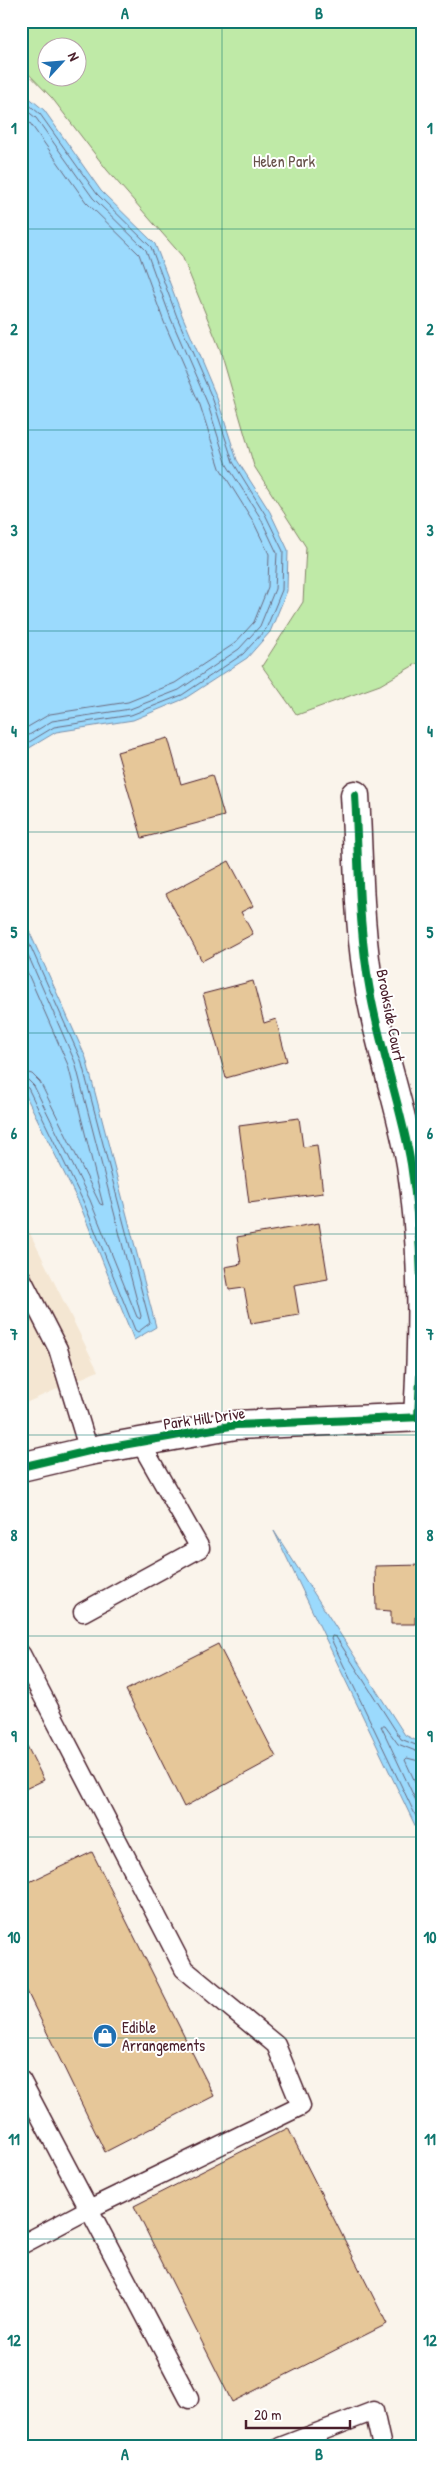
<svg xmlns="http://www.w3.org/2000/svg" width="444" height="2468" viewBox="0 0 444 2468" font-family="'Patrick Hand',sans-serif">
<style>
.built{fill:#f4e6d2}
.green{fill:#bfeaa7;stroke:#848469;fill-rule:evenodd}
.water{fill:#9bdafd;stroke:#7b8fa9}
.lines{fill:none;stroke-linecap:round;stroke-linejoin:round}
.shore{stroke:#6a6a7f;stroke-width:1}
.building{fill:#e6c799;stroke:#4a1f2b}
.service-casing{stroke:#4a1f2b;stroke-width:21}
.minor-casing{stroke:#4a1f2b;stroke-width:31}
.service{stroke:#fff;stroke-width:18}
.minor{stroke:#fff;stroke-width:28}
.cycleway-casing{stroke:#fff;stroke-width:11}
.cycleway{stroke:#00873e;stroke-width:8}
.grid{fill:none;stroke:#0f766e;stroke-width:1;stroke-opacity:0.55}
.labels{text-anchor:middle;dominant-baseline:central;stroke-width:4;stroke-linejoin:round;paint-order:stroke}
.park-label{font-size:16px;fill:#67524a;stroke:#fff}
.street-label{font-size:16px;fill:#4a1f2b;stroke:#fff}
.poi-label{font-size:16px;fill:#4a1f2b;stroke:#fff;text-anchor:start}
.neatline{fill:none;stroke:#0f766e;stroke-width:2}
.grid-label{font-size:16px;text-anchor:middle;font-weight:bold;fill:#0f766e}
</style>
<rect width="100%" height="100%" fill="#faf4eb"/>
<filter id="ink" filterUnits="userSpaceOnUse"><feTurbulence type="fractalNoise" baseFrequency=".02" numOctaves="2"/><feDisplacementMap in="SourceGraphic" scale="10" xChannelSelector="R" yChannelSelector="G"/><feConvolveMatrix kernelMatrix="1 2 1 2 8 2 1 2 1" color-interpolation-filters="sRGB"/></filter>
<g filter="url(#ink)">
<!-- built -->
<path class="built" d="M21,1215L98,1371L21,1405Z"/>
<!-- green -->
<path class="green" d="M21,21H423V660L380,685L297,715L262,666L303,602L306,547L254,466L220,349L182,256L107,170L52,98L21,66ZM48,48H78V78H48Z"/>
<!-- water -->
<path class="water" d="M21,91L44,110L101,191L155,244L182,315L217,398L237,460L270,512L288,550L287,591L270,632L247,658L184,699L133,720L56,732L21,753Z
M21,913L86,1058L156,1327L134,1340L80,1205L21,1086Z
M274,1531L405,1735L423,1744V1842Z"/>
<g class="lines">
<!-- shore -->
<path class="shore" d="M21,98L40,114L97,194L151,247L177,317L213,400L233,462L265,514L283,551L282,590L266,629L243,654L182,695L131,715L54,727L21,747
M21,106L36,118L93,198L146,250L171,319L207,402L227,465L260,517L277,553L275,589L260,626L239,649L179,690L130,709L52,721L21,740
M21,116L30,123L86,202L139,254L164,322L200,405L220,468L253,521L269,554L268,587L254,622L234,644L175,683L128,702L50,714L21,731
M21,925L81,1060L150,1323L138,1332L135,1330L84,1203L28,1088L21,1085
M21,939L75,1062L141,1316L140,1319L137,1317L90,1200L34,1086L28,1080L21,1079
M21,958L68,1065L103,1205L100,1204L40,1082L32,1074L21,1071
M423,1748L401,1739L336,1637L332,1636L331,1639L423,1831
M423,1754L398,1744L385,1726H381L423,1816
M423,1762L407,1758L405,1760L423,1799"/>
</g>
<!-- building -->
<path class="building" d="M168,738L181,784L212,775L224,816L142,838L117,752Z
M229,861L253,906L241,912L253,934L202,961L166,894Z
M253,981L264,1023L276,1019L287,1061L226,1078L203,994Z
M299,1118L303,1147L317,1145L323,1193L249,1203L239,1126Z
M319,1223L328,1279L294,1285L299,1315L251,1323L244,1288L229,1290L225,1267L241,1264L237,1237Z
M423,1565V1616L415,1617V1624H391V1611L376,1610L375,1566Z
M218,1644L276,1757L184,1807L126,1690Z
M21,1734L44,1780L21,1791Z
M92,1852L214,2096L105,2152L21,1979V1886Z
M288,2128L387,2324L232,2402L134,2206Z"/>
<g class="lines">
<!-- service casing -->
<g class="service-casing">
<path id="service" d="M21,1277L58,1349L89,1451
M83,1612L200,1548L140,1442
M21,1654L184,1969L276,2045L301,2106L89,2209L21,2245
M21,2080L189,2399
M280,2447L374,2411L382,2447"/>
</g>
<!-- minor casing -->
<g class="minor-casing">
<path id="minor" d="M355,795C359,860 358,927 370,991C380,1049 401,1106 411,1164C424,1247 423,1333 418,1417
M21,1467L89,1451L236,1425L423,1417"/>
</g>
<!-- service -->
<use href="#service" class="service"/>
<!-- minor -->
<use href="#minor" class="minor"/>
<!-- cycleway casing -->
<g class="cycleway-casing">
<path id="cycleway" d="M355,795C359,860 358,927 370,991C380,1049 401,1106 411,1164C424,1247 423,1333 418,1417
M21,1467L89,1451L236,1425L423,1417"/>
</g>
<!-- cycleway -->
<use href="#cycleway" class="cycleway"/>
</g>
</g>
<!-- grid -->
<path class="grid" d="M222,21V2447M21,229H423M21,430H423M21,631H423M21,832H423M21,1033H423M21,1234H423M21,1435H423M21,1636H423M21,1837H423M21,2038H423M21,2239H423"/>
<!-- icons -->
<defs>
<g id="shop-disc" transform="scale(1.25)"><circle r="9.5" fill="#1f6fb2" stroke="#fff"/><path d="M-5-2.5h2.3a2.7 3.5 0 0 1 5.4 0H5L5.5 6h-11ZM-1.5-2.5h3a1.5 2.3 0 0 0-3 0Z" fill="#fff"/></g>
</defs>
<g fill-rule="evenodd">
<use href="#shop-disc" x="105" y="2036"/>
</g>
<g class="labels">
<!-- park labels -->
<g class="park-label">
<text x="284" y="161">Helen Park</text>
</g>
<!-- street labels -->
<g class="street-label">
<text transform="translate(391 1015) rotate(79)">Brookside Court</text>
<text transform="translate(204 1418) rotate(-8)">Park Hill Drive</text>
</g>
<!-- poi labels -->
<g class="poi-label">
<text x="122" y="2027">Edible<tspan x="122" dy="18">Arrangements</tspan></text>
</g>
</g>
<!-- margin -->
<rect width="444" height="2468" fill="none" stroke="#fff" stroke-width="55"/>
<!-- north arrow -->
<g transform="translate(62 62) rotate(64)"><circle r="24" fill="#ffffff" stroke="#b7a5aa"/>
<path d="M0-4L9 19L0 12L-9 19Z" fill="#1f6fb2"/>
<text y="-8" font-size="14" font-weight="bold" text-anchor="middle" fill="#4a1f2b">N</text>
</g>
<!-- scale -->
<path d="M246 2420v8h104v-8" fill="none" stroke="#4a1f2b" stroke-width="2.5"/>
<text x="254" y="2420" font-size="15" fill="#4a1f2b" stroke="#ffffff" stroke-width="4" paint-order="stroke">20 m</text>
<rect x="28" y="28" width="388" height="2412" class="neatline"/>
<g class="grid-label">
<text x="125" y="19">A</text>
<text x="319" y="19">B</text>
<text x="14" y="134">1</text>
<text x="430" y="134">1</text>
<text x="14" y="335">2</text>
<text x="430" y="335">2</text>
<text x="14" y="536">3</text>
<text x="430" y="536">3</text>
<text x="14" y="737">4</text>
<text x="430" y="737">4</text>
<text x="14" y="938">5</text>
<text x="430" y="938">5</text>
<text x="14" y="1139">6</text>
<text x="430" y="1139">6</text>
<text x="14" y="1340">7</text>
<text x="430" y="1340">7</text>
<text x="14" y="1541">8</text>
<text x="430" y="1541">8</text>
<text x="14" y="1742">9</text>
<text x="430" y="1742">9</text>
<text x="14" y="1943">10</text>
<text x="430" y="1943">10</text>
<text x="14" y="2145">11</text>
<text x="430" y="2145">11</text>
<text x="14" y="2346">12</text>
<text x="430" y="2346">12</text>
<text x="125" y="2460">A</text>
<text x="319" y="2460">B</text>
</g>
</svg>
